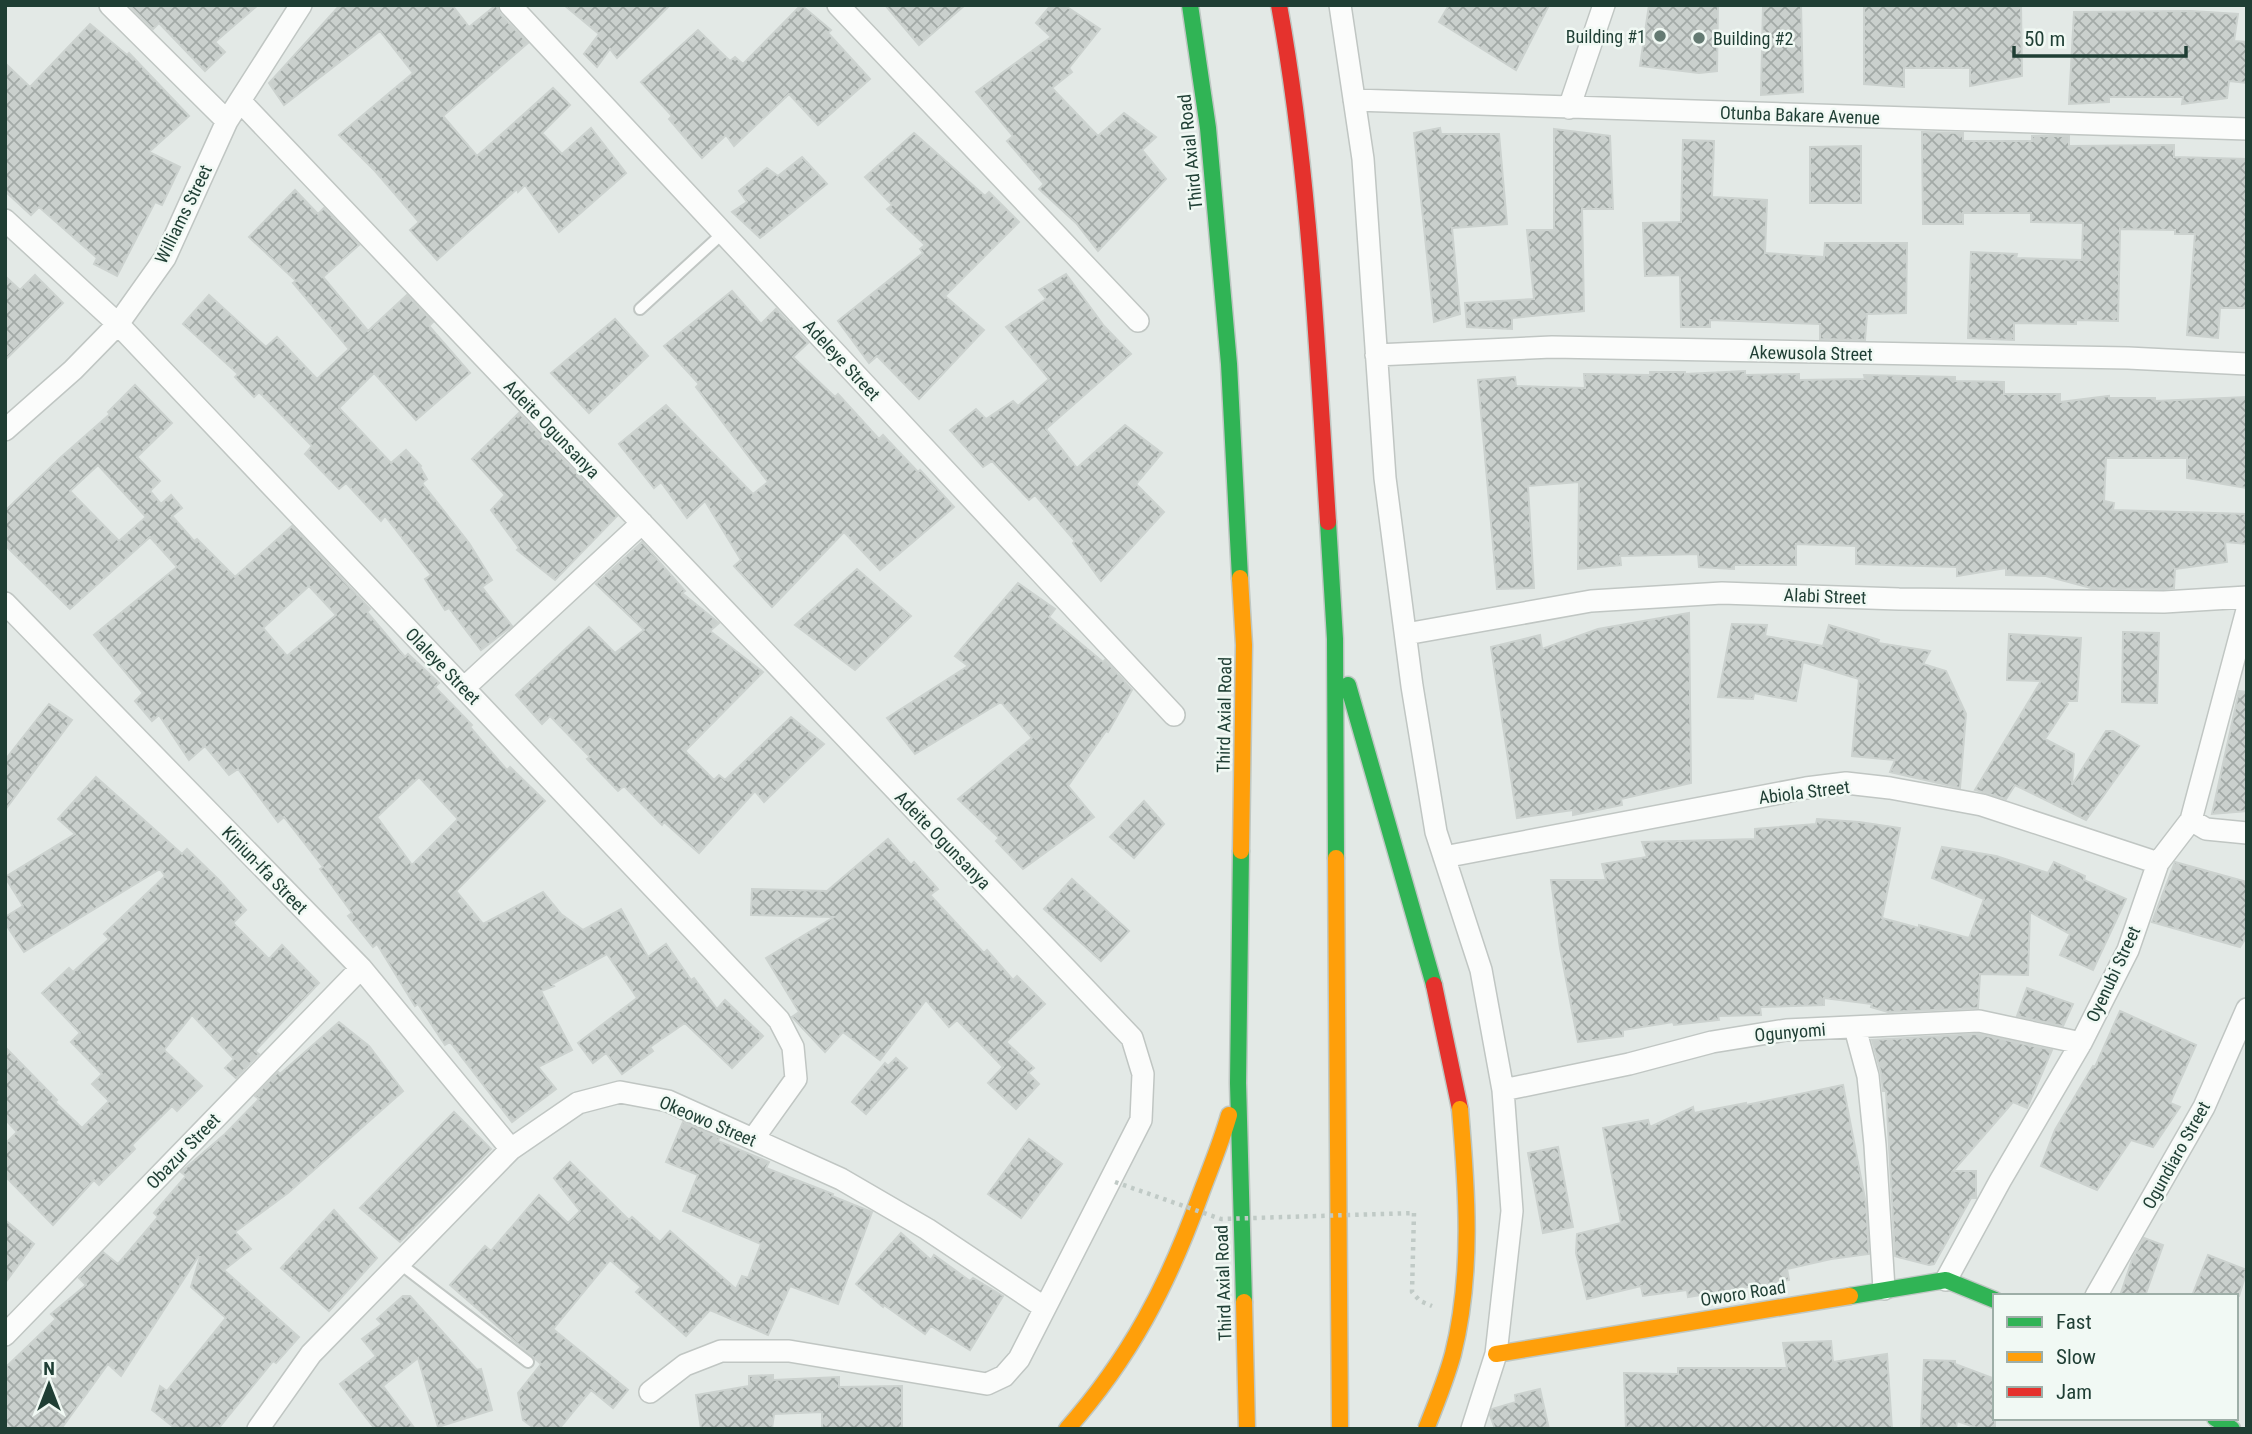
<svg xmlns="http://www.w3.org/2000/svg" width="2252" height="1434" viewBox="0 0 2252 1434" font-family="'Roboto Condensed',sans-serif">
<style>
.building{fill:url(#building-cross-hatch);stroke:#ccd2cf;stroke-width:2;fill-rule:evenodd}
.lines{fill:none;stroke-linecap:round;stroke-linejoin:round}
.lane-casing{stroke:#c0c6c3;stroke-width:14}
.street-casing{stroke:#c0c6c3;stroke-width:24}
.fast-casing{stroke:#bfc7c3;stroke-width:19}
.slow-casing{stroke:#bfc7c3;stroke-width:19}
.jam-casing{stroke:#bfc7c3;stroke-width:19}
.path{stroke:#c0cac6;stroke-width:4.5;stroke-dasharray:3.5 5;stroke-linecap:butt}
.lane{stroke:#fbfcfb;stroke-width:10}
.street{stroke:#fbfcfb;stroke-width:21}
.fast{stroke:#30b455;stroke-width:16}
.slow{stroke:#ff9f0a;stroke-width:16}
.jam{stroke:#e5322d;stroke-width:16}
.slow-bridge-casing{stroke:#bbc5c2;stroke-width:19;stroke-linecap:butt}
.path-bridge{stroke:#c0cac6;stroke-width:4.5;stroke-dasharray:3.5 5;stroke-linecap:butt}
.slow-bridge{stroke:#ff9f0a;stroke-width:16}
.poi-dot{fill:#647a72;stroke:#f1f9f4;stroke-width:2.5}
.labels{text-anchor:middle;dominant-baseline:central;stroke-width:5;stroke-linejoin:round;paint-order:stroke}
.poi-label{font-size:18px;fill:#1f3e34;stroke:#f1f9f4;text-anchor:end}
.street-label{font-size:18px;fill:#1f3e34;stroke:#f1f9f4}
</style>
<defs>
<pattern id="building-cross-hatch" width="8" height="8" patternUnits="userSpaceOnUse" patternTransform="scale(1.75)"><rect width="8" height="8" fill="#cad0cd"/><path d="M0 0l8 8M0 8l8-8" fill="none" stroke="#a3aaa7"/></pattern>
</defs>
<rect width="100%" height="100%" fill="#e3e9e6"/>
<!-- building -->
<path class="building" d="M129,5H258L215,42L225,52L205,71L159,23L153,29Z
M340,5H452L469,27L496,5L500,14L528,43L443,116L477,156L553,88L570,105L542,133L562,154L591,128L626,173L559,232L525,185L518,192L517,189L437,260L410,230L419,222L375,171L339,135L413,73L380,31L284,105L269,83Z
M564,5H670L617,58L610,49L597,67L584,54L599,34Z
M801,5L831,30L828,33L870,79L818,125L789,94L734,146L726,135L702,158L669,119L672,116L641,82L698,30L730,61L735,57L743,64Z
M885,5H965L919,45Z
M1051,5H1064L1100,29L1069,68L1072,72L1052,88L1098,136L1124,113L1156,137L1142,150L1166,179L1098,251L1076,223L1039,189L1044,184L1007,141L1013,136L976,92L1051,37L1036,23Z
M1449,5H1549L1516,70L1439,22Z
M1649,5H1718L1717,71L1699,73L1640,66Z
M1763,5H1801L1803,92L1761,95Z
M1864,5H2021L2022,76L1970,86V68H1904V87L1864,84Z
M2191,11L2238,14L2234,41L2247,42V83L2229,81L2227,98L2182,104L2183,97H2109V102L2069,104L2074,12Z
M90,24L127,55L129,53L189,116L149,152L180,167L162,205L155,202L117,276L94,264L97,258L39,207L31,215L5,191V63L30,87Z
M1440,128L1441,134H1499L1507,224L1452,228L1460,314L1434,322L1414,133Z
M1554,129L1610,136L1613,209H1582L1584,311L1512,318V329L1467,327L1465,303L1534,299L1527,230H1554Z
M1922,132L1963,133V141H2032V136H2069V146L2174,145V157L2247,159V308H2220L2218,338L2187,335L2195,234H2175V230L2120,229L2118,321L2076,320V324L2014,323V340L1968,338L1971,252L2017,254L2016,258L2082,260L2083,223L2031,222V213H1963V224H1923Z
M914,133L985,196L989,192L1019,222L945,296L984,330L919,399L877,356L869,363L838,321L923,253L920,249L925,245L887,209L892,205L865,177Z
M1683,140L1714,141L1712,197L1767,200L1765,253L1824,257L1825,243H1907L1906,313L1867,314L1865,340L1820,339V324L1710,320V327H1681L1680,275L1645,276L1643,223L1681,222Z
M1861,146V203H1810V147Z
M802,157L827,184L760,238L732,212L747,202L739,191L767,168L778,176Z
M295,190L318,214L324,208L359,245L323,277L368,331L407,295L433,322L429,326L470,373L416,420L374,373L339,408L391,463L406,450L421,466L420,467L427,479L422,483L469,543L492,580L482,587L512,626L481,650L449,608L445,610L425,579L431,575L385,516L381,521L346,483L339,489L305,454L312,446L259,392L254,397L235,377L238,374L183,324L209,295L266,347L277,337L317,379L349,349L293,283L296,281L249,237Z
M1066,274L1104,326L1131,354L1046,429L1077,468L1125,425L1162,453L1136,484L1164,512L1101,581L1073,543L1075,541L1035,495L1029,500L992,461L983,467L950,430L976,409L986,419L1013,401L1018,406L1049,379L1006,327L1046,299L1039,290Z
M35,275L63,303L5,360V276L20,290Z
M732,291L761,324L776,309L808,343L793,357L835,397L838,394L879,439L883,435L918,472L920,470L954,507L880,570L844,532L772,607L734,566L741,560L705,501L687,518L661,482L654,488L619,444L666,405L753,494L768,482L696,387L699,384L664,346Z
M615,319L648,356L589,413L551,373Z
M1745,371V375L1799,374V380L1865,379L1864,375L1955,377V381L2004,382V394H2060V402L2109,396V398H2155V401L2247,397V488L2187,478V458H2106L2104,501L2114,503L2113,510L2247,514V544L2225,542L2227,562L2175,569L2174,588L2164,589L2091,588L2046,576L2006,575V568L1957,576V567L1856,564V546L1796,544V565H1734V569L1699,567L1698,554L1620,556L1621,565L1578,569L1579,482L1528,486L1534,588L1497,589L1478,380L1515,377L1516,386L1585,388L1584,374L1650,375V372H1685V374Z
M135,385L172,423L137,457L160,481L150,491L161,504L171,495L182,508L172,516L194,541L197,539L235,577L292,526L370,609L367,612L405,657L408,654L439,683L435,687L472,725L470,727L507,770L510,767L545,801L456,891L483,924L543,892L561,914L583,930L621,909L648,957L666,944L691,980L694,978L717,1009L725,1000L763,1036L732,1068L685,1023L650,1047L653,1051L622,1074L606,1053L593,1063L578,1043L637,998L607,954L552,984L554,986L541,991L572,1050L538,1067L556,1089L512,1122L450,1042L445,1045L418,1004L415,1006L377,944L373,947L348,916L352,913L320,869L323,867L284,817L278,822L238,769L229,775L205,746L189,760L159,715L152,721L135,701L143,693L94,635L177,567L150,537L70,609L5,545V511L60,458L110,414L108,412ZM98,465L146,517L119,541L70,491ZM309,586L336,615L287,656L263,628ZM419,777L458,819L412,865L377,817Z
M519,413L617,516L555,580L517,550L519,548L491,510L505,495L472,459Z
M642,542L685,591L682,593L719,623L710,631L763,672L685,751L714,780L719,775L725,780L791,717L824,744L764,802L755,791L699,853L664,822L662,825L624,786L618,791L587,759L590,757L550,716L542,724L516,695L589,627L615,653L644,630L596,584Z
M857,569L911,616L855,670L795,625Z
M1018,583L1055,609L1049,617L1103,662L1105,660L1132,690L1108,732L1106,731L1068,786L1094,817L1023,869L996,841L999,838L958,799L1032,738L1001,702L915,754L887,718L968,666L955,656Z
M1689,613L1691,783L1621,799L1622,805L1573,815V810L1517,818L1491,647L1540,635L1542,649L1598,629Z
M1732,624L1767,625L1765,636L1823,646L1829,625L1879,640L1878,643L1930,651L1923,664L1946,671L1966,714L1960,788L1890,772L1895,760L1852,756L1859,679L1803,662L1796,701L1754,693L1753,699L1718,697Z
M2123,632L2159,633L2157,703L2122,702Z
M2009,634L2081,638L2077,701H2064L2068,704L2045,739L2074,754L2072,785L2106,731H2113L2139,746L2086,820L2015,785L2006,799L1975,790L2041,681L2007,680Z
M2239,691L2247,692V811L2212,814Z
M49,704L72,720L5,810V760Z
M96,777L182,854L187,849L219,880L246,910L233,923L269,959L282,945L319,983L255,1051L259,1054L236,1078L225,1068L234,1059L192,1015L164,1050L202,1086L177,1111L172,1106L132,1145L135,1149L99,1185L94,1180L53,1225L5,1176V1144L17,1132L5,1119V1047L57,1100L55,1102L82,1128L109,1101L92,1084L102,1074L71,1042L80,1033L42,993L69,968L73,972L109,939L104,934L165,876L160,869L24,952L5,923V917L23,906L5,877L75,834L58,819Z
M1144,801L1164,824L1134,858L1110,837Z
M1817,819L1859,822L1900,828L1882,918L1919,928V925L1969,938L1984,899L1932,878L1942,847L1996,856L2048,873L2054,862L2085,876L2084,880L2126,899L2093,970L2060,955L2070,934L2030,912L2028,975L1980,974L1978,1008L1888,1012L1871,1007L1872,1004L1824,998V1005L1760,1007L1761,1015L1718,1016L1719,1020L1674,1025L1673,1022L1623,1030V1036L1578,1042L1560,948L1551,880H1606L1602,864L1647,857L1642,842L1755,839V829L1816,824Z
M888,839L911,865L914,862L938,889L930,895L984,953L987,950L1013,980L1017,976L1045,1004L1006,1042L1034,1068L1028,1073L1039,1084L1016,1109L988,1083L1003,1067L957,1020L949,1027L926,1000L880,1060L843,1032L825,1052L792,1017L799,1012L766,958L834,917L751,915L752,889L827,891Z
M2175,862L2247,882V936L2240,947L2152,922Z
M1072,879L1129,931L1101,961L1044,909Z
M2027,988L2073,1004L2063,1026L2017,1016Z
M2120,1011L2196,1045L2170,1103L2180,1107L2153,1147L2131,1140L2097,1190L2041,1166L2055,1130L2093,1066L2095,1067Z
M339,1022L369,1046L403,1091L288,1193L235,1232L251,1249L224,1270L299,1337L276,1363L273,1361L218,1429H176L152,1410L160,1386L167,1391L226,1318L191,1287L200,1257H198L121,1376L108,1364L61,1429H5V1368L56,1319L51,1314L86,1285L79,1278L103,1252L118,1264L158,1217L154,1213L186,1176L181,1172L225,1134L259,1099L255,1096L278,1072L280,1074Z
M1978,1034L2052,1050L2027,1108L2013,1102L1953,1171H1976V1198H1971L1934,1264L1929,1265L1898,1257L1895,1256L1886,1091H1883L1881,1073L1872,1040Z
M896,1058L907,1068L866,1114L852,1102L885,1063L888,1066Z
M1843,1085L1866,1204L1869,1254L1831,1259L1787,1269L1789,1280L1742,1288L1688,1297L1687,1290L1643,1296L1641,1286L1587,1299L1576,1253L1577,1234L1621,1223L1603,1128L1648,1120L1650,1127L1693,1107L1694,1113L1746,1103V1105Z
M454,1112L491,1149L400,1242L360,1208Z
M683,1122L719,1138L718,1141L769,1162L766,1168L833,1194L832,1196L872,1212L838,1304L790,1286L768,1335L710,1310L686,1336L636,1292L641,1287L610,1260L553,1329L628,1390L613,1408L591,1390L559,1429H535L523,1420L518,1393L541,1364L450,1285L485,1246L491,1251L539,1195L568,1223L580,1211L554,1178L570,1162L629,1220L632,1217L660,1242L670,1231L736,1289L742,1276L748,1278L761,1244L683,1211L698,1175L666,1162Z
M1029,1139L1062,1164L1021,1218L988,1194Z
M1558,1147L1573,1227L1543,1233L1528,1153Z
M334,1210L377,1258L329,1311L281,1268Z
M5,1220L34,1244L5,1283Z
M901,1233L931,1260L934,1255L970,1281L973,1278L1003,1296L970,1350L931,1326L925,1334L884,1305L883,1307L856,1284Z
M2144,1238L2163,1245L2145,1296H2120L2132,1260Z
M2208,1255L2247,1270L2239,1296H2192Z
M403,1296H410L477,1370L481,1369L492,1410L438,1427L418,1358L383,1386L415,1429H375L340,1384L376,1356L362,1339L382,1324L377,1319Z
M1831,1341L1833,1362L1887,1354L1892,1429H1626L1624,1373L1678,1374V1368H1787L1783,1343Z
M1924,1360L1955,1361V1364L1995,1379V1429H1980L1957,1421L1956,1429H1921Z
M773,1375V1380L839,1377V1387L902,1386V1429H822V1412L774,1414L772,1429H701L696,1395L749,1386V1376Z
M1540,1389L1549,1429H1495L1490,1415L1492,1409L1516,1402L1515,1395Z"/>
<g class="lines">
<!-- lane casing -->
<g class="lane-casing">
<path id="lane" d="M640,309L723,233
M399,1263L528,1362"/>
</g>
<!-- street casing -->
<g class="street-casing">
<path id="street" d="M110,5L227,121
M510,5L1174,715
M838,5L1138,321
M1340,5L1363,159L1385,478L1412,686L1436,832L1481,970L1503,1090L1512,1211L1496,1354L1472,1429
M1354,100L2247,129
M240,101L1132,1038L1143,1074L1141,1120L1019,1359L1004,1376L987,1384L789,1351H721L685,1365L650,1392
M1569,108L1604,5
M5,220L118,324L779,1020L793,1047L796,1079L753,1139
M1376,355L1552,347L2128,358L2247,364
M5,430L73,370L118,324L165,258L227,121L301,5
M5,603L361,968L511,1149
M1406,634L1591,601L1722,593L1899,599L2164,602L2247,597
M464,688L642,523
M2191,820L2206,829L2247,833
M1444,857L1806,788L1846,783L1890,788L1982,805L2158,863
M1855,1028L1868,1076L1875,1145L1884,1289
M1503,1090L1629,1064L1712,1042L1786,1030L1979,1021L2081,1043
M1946,1280L2000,1181L2081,1043L2128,950L2158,863L2191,820L2247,610
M2096,1296L2204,1107L2247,1009
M5,1335L361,968
M258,1429L311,1354L511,1149L578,1103L620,1092L668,1101L841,1179L927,1229L1045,1308"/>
</g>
<!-- fast casing -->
<g class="fast-casing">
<path id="fast" d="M1190,5L1208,128L1229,364L1240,578
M1328,522L1335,639L1336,858
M1348,685L1434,985
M1241,851L1238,1083L1244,1302
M1850,1296L1946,1280L1995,1300
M2215,1418L2232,1429"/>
</g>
<!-- slow casing -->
<g class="slow-casing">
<path id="slow" d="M1240,578L1244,645L1241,851
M1336,858L1340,1429
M1244,1302L1247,1429
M1496,1354L1850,1296
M1067,1429C1130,1358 1168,1285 1200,1196C1210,1169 1221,1143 1229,1115"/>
</g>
<!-- jam casing -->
<g class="jam-casing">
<path id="jam" d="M1279,5C1310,175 1317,350 1328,522
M1434,985L1460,1109"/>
</g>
<!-- path -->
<path class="path" d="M1414,1213L1412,1292L1420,1301L1432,1306"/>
<!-- lane -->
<use href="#lane" class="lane"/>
<!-- street -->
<use href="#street" class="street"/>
<!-- fast -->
<use href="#fast" class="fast"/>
<!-- slow -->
<use href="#slow" class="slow"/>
<!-- jam -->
<use href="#jam" class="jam"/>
<!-- slow-bridge casing -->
<g class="slow-bridge-casing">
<path id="slow-bridge" d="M1426,1429C1436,1404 1446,1380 1453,1354C1473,1274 1467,1190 1460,1109"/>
</g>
<!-- path-bridge -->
<path class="path-bridge" d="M1115,1182L1221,1219L1414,1213"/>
<!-- slow-bridge -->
<use href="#slow-bridge" class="slow-bridge"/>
</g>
<!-- markers -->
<g class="poi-dot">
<circle cx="1660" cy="36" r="7"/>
<circle cx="1699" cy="38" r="7"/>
</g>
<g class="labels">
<!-- poi labels -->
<g class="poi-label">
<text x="1646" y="36">Building #1</text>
<text x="1713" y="38" text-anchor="start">Building #2</text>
</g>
<!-- street labels -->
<g class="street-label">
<text transform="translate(1800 115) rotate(2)">Otunba Bakare Avenue</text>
<text transform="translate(1190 152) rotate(-96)">Third Axial Road</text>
<text transform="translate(183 214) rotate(-64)">Williams Street</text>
<text transform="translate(1811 353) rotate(1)">Akewusola Street</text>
<text transform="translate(842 360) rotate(47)">Adeleye Street</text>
<text transform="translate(552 429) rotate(46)">Adeite Ogunsanya</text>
<text transform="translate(1825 596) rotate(2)">Alabi Street</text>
<text transform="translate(443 666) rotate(46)">Olaleye Street</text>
<text transform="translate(1224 715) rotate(-89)">Third Axial Road</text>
<text transform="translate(1804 792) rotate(-7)">Abiola Street</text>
<text transform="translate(943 840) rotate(46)">Adeite Ogunsanya</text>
<text transform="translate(265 870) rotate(46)">Kiniun-Ifa Street</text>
<text transform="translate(2113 974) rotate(-65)">Oyenubi Street</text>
<text transform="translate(1790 1032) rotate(-5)">Ogunyomi</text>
<text transform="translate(708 1121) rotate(23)">Okeowo Street</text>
<text transform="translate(183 1151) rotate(-46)">Obazur Street</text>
<text transform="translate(2176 1155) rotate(-61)">Ogundiaro Street</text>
<text transform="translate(1223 1283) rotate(-92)">Third Axial Road</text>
<text transform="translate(1743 1293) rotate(-9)">Oworo Road</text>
</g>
</g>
<!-- border -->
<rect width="2252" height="1434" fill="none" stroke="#1f3e34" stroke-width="14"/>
<!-- legend -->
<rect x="1993" y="1294" width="245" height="126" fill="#f1f9f4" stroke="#9daea7" stroke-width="2"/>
<rect x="2007" y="1317" width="35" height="10" fill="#30b455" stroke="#9daea7" stroke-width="2"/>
<text x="2056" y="1329" font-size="21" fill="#1f3e34">Fast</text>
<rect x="2007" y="1352" width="35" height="10" fill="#ff9f0a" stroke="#9daea7" stroke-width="2"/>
<text x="2056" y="1364" font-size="21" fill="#1f3e34">Slow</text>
<rect x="2007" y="1387" width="35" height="10" fill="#e5322d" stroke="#9daea7" stroke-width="2"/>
<text x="2056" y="1399" font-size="21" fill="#1f3e34">Jam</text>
<!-- north arrow -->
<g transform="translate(49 1385)" stroke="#f1f9f4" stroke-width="5" paint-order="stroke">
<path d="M0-5L12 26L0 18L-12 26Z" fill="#1f3e34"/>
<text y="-10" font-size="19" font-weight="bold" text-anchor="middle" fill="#1f3e34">N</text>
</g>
<!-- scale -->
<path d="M2014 46v10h172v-10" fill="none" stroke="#1f3e34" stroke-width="3.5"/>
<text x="2024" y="46" font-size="21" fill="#1f3e34" stroke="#f1f9f4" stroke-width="5" paint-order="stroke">50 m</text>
</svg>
